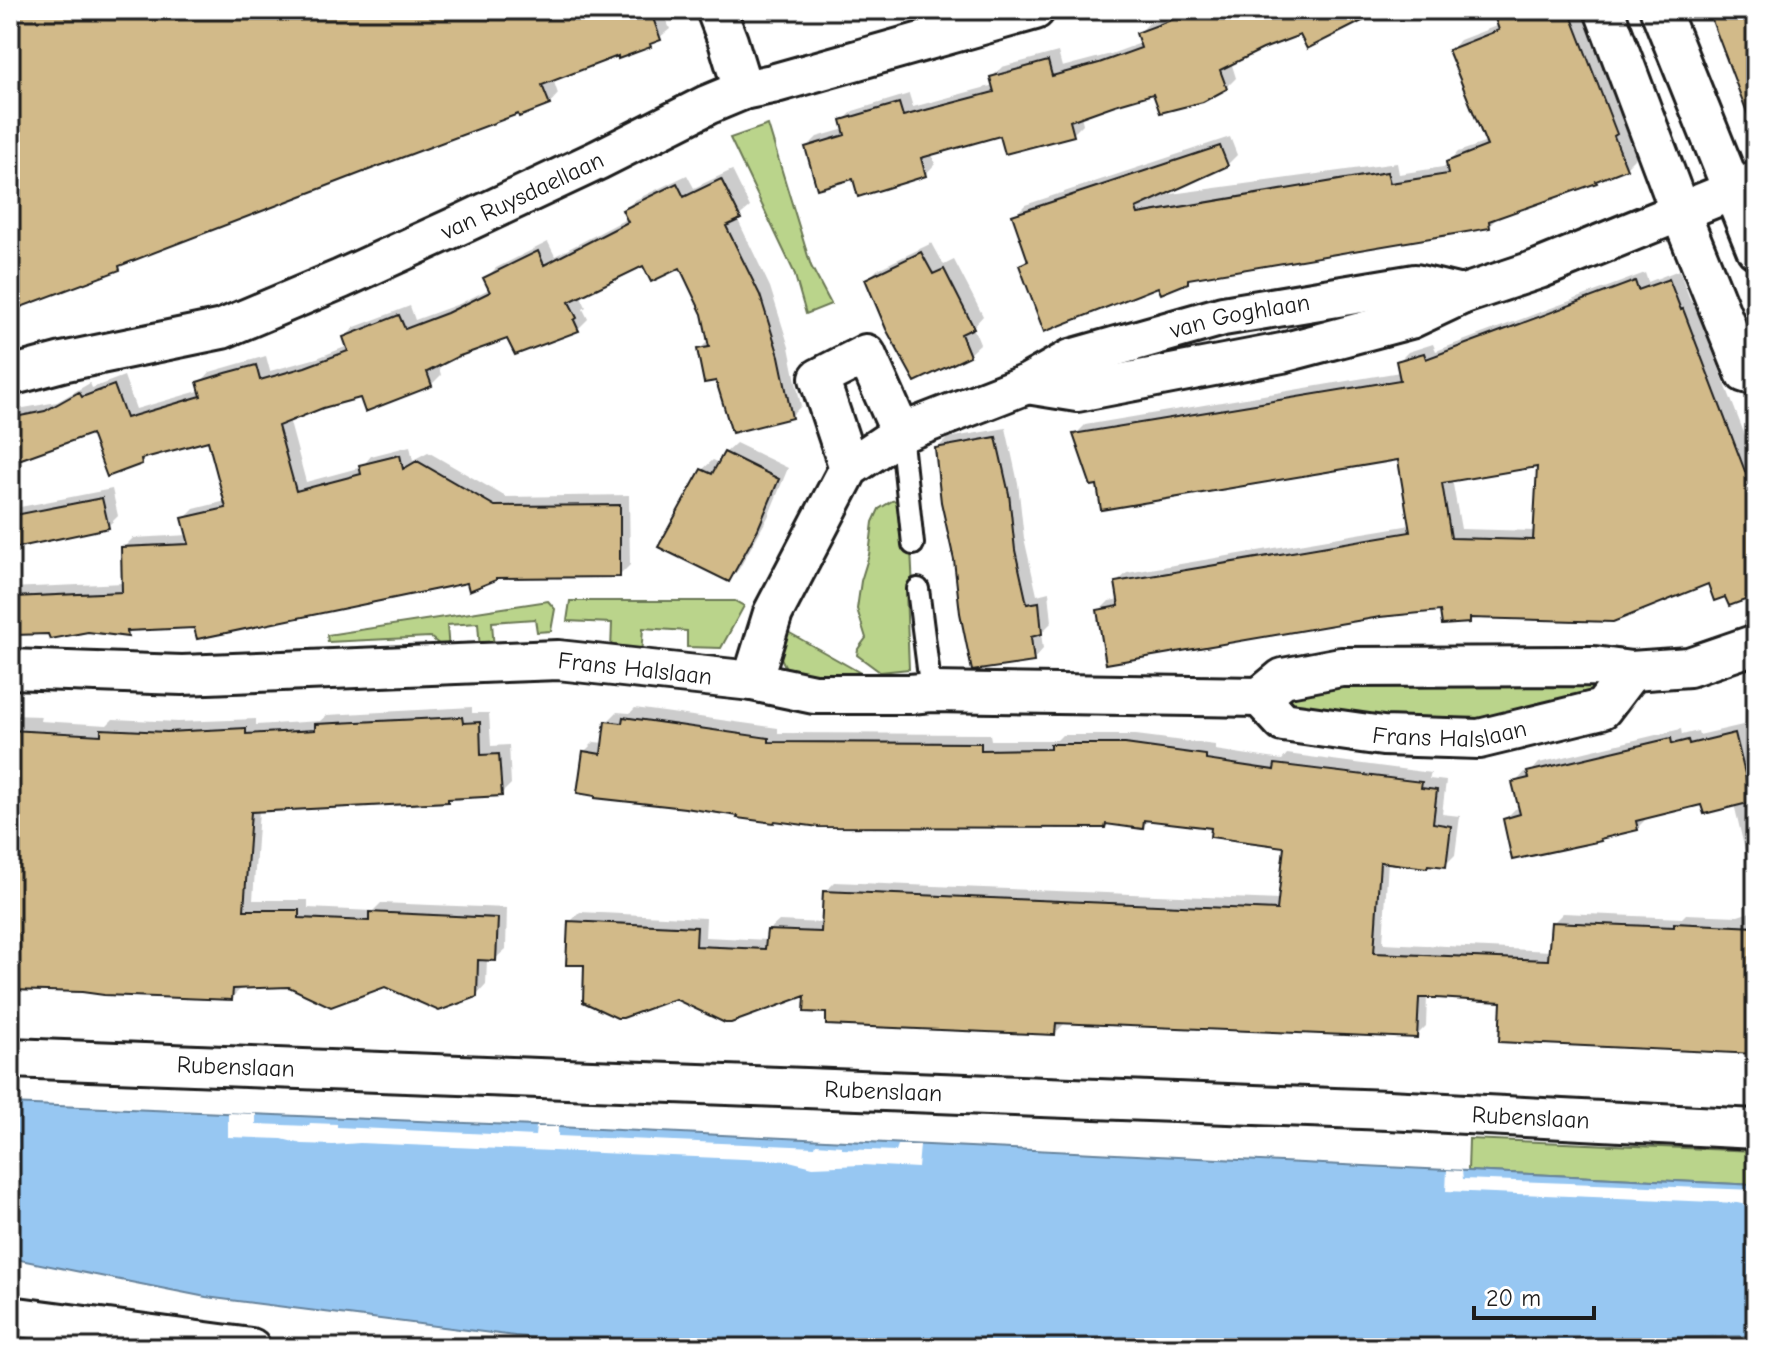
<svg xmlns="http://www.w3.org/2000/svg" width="1766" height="1358" viewBox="0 0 1766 1358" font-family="'Comic Neue',sans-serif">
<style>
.green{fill:#bad48b;stroke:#6b7854;stroke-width:2}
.water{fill:#97c7f2;stroke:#66839c;stroke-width:2}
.pier{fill:#fff}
.shadow{fill:#0003;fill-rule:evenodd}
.building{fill:#d2ba89;stroke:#1c1c1c;stroke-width:2;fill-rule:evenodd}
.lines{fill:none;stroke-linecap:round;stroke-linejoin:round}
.service-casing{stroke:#1c1c1c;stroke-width:26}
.minor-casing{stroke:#1c1c1c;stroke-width:44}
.service{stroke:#fff;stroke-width:20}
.minor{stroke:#fff;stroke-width:38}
.labels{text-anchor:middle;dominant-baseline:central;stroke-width:7;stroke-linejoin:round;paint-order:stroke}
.street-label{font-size:24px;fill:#1c1c1c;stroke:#fff}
</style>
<rect width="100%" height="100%" fill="#fff"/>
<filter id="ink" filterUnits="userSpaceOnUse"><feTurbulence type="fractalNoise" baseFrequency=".0125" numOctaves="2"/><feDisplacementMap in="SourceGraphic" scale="16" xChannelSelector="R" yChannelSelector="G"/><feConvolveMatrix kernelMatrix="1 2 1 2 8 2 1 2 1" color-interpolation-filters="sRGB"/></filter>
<g filter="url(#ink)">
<!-- green -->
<path class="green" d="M768,125L811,266L831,304L806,314L794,272L730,138Z
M905,499L911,549L913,589L906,590L909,669L880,672L857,655L858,649L866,638L857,609L861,581L869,555L873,522L879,509L892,501Z
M548,601L555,609L551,631L537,632L535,619L492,622L494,651L480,650L478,623L447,625L449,652L430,637L328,642L327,635Z
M570,601H735L744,606L721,648L687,647V631L643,628L641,656L611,651L612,623L567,621Z
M781,628L880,684H805L787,670L777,650Z
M1375,676L1588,681L1593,687V696L1470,726L1293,709L1285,696Z
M1469,1139L1756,1151V1185L1468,1171Z"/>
<!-- water -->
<path class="water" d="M10,1104L558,1127L1756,1185V1336L1608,1339L1551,1348H651L515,1336L206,1297L10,1258Z"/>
<!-- pier -->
<path class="pier" d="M228,1113L256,1114V1124L309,1126L310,1123L337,1124V1127L535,1136L536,1127H558V1136L815,1147L816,1144L842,1146V1149L896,1151L898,1145H920L918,1168L862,1165L813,1167L789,1161L360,1143L333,1145L302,1144L282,1139L228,1137Z
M1447,1170L1462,1171L1463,1179L1756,1190V1207L1737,1203L1446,1191Z"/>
<!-- shadow -->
<path class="shadow" d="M10,10H662L670,29L650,45L619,54L553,79L558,94L549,104L519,111L126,261L119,268L10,289Z
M1185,10H1374L1301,32L1231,62L1236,78L1226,88L1154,92L1081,115L1083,124L1073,134L1002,133L932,153L935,164L925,175L854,176L807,147L817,137L845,129L843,121L853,111L909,94L913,107L994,85L992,77L1002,67L1058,52L1062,67L1111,54L1141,43L1138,34L1148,24Z
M1494,10H1582L1626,123L1624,125L1636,157L1626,167L1500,215L1489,226L1193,276L1187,282L1160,285L1021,265L1029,257L1014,216L1025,205L1230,137L1237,155L1227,165L1164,195L1397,163L1399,174L1449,166L1448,163L1458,152L1487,142L1450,51L1460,40L1499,25Z
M732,170L750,207L737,218L770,287L789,347L801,406L791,416L717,378L699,350L709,340L704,314L681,266L644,263L580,294L586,307L583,309L588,319L578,329L516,353L508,336L438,364L441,375L431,385L361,395L322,406L289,419L306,482L362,467L371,456L410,446L413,460L428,452L506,497L629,495L630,565L620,575L497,576L196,626L133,628L127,635L88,629L10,633V588L124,583L123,548L133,538L189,535L184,519L194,509L226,501L210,438L149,454L141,462L92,432L10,461V417L18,409L57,402L90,383L92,388L124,376L136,409L202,390L200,383L210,372L266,356L270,371L317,358L348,346L345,337L355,327L410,306L415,320L459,304L491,288L486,278L496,268L548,242L555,256L628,218L624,210L635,200L687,175L694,188Z
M932,243L944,265L954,260L983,316L973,327L980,344L969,354L868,279L878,269Z
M1679,270L1691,302L1693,301L1756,464V583L1709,582L1475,616L1469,621L1442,609L1380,615L1099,611L1109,601L1120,599L1117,582L1127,573L1411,525L1400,458L1099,483L1075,435L1085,425L1400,372L1398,362L1408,352L1433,344L1436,351L1645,273L1648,282ZM1540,465L1535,531L1461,529L1452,479Z
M1006,428L1018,483L1024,538L1037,595L1049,592L1052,622L1041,633L1043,649L1033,660L956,560L937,448L948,438Z
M736,443L788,468L768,517L739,569L729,580L702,470L713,460L720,463L725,453Z
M112,489L118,516L108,526L10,547V509Z
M472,707V713H489L491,746L509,745L511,784L501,794L451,797L447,800L259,810L253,900H308V908L373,911L381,903L507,908L506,949L495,959H487L486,985L476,996L385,984L243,987L231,998L10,989V715L41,716L40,721L107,725L113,719L178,722L256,719V725L320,721L327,715Z
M635,708L778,728V733L990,734L991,740H1057L1062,735H1136L1215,745V750L1282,760L1287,754L1431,773L1429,779L1446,781L1442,814L1460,816L1455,855L1445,865L1388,861L1383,943L1551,951L1553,923L1563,913L1682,918L1686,914L1738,916L1756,910V1051L1503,1000L1427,996L1426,1026L1416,1036L1065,1023L1055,1033L828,1011L807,994L675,997L586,963L570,922L580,912L706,918L705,937L768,940V931L779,921L823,923L825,892L835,882L1280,900L1286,846L1213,826L1150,819L1142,827L1108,823L1105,826L584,752L594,742L605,743L607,722L617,712L630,713Z
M1756,722V897L1734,804L1703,802L1647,818L1637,828L1604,836L1600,839L1505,819L1515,809L1521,808L1515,783L1525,772L1532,771L1539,763L1681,729L1682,735L1698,731L1699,735Z"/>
<!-- building -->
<path class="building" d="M22,10H650L661,40L650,44L651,47L618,59V56L542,85L550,105L519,117L518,114L374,168L119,266L120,270L21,307L10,278V15Z
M1198,10H1384L1307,49L1300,35L1263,49L1220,70L1227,89L1203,102L1160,113L1153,94L1115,105L1070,121L1074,136L1005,154L1000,136L921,158L926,176L858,197L853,179L817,189L805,147L845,135L841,120L899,103L903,116L994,92L990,77L1048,61L1052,76L1099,63L1141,48L1136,33Z
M1492,10H1569L1617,134L1614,136L1627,169L1596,181L1597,183L1489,221L1490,228L1188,279V283L1161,294L1158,287L1044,332L1019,265L1028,261L1012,215L1220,146L1228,166L1136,208L1138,214L1387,172L1390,183L1448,174L1446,162L1487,146L1448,50L1499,30Z
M1708,10H1756V128H1753Z
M721,179L741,219L726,226L760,295L779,356L792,418L732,433L716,381L704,383L697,349L709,347L702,314L680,268L651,282L643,266L569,302L577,318L574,320L579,331L515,355L507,339L457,357L427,372L432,386L365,412L360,398L323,408L278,426L296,491L361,474L359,465L400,455L403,469L417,461L495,506L620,505V577L496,578V580L469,591L467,583L197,639L194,628L127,631L128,637L88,632L50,639L48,634L14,635L13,597L122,592L121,547L189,544L182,518L226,508L208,441L141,459L142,464L107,477L91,434L10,463V418L45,411L79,392L82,397L114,385L126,418L201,396L197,382L226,373L256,365L260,380L305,367L348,351L343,337L399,315L405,329L447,313L490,292L483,278L538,251L544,265L628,222L622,210L677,183L684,197Z
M921,252L933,274L944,269L974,328L961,334L970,356L915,382L886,329L865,279Z
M1669,279L1681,310L1683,309L1756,500V596L1729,606L1725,597L1714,601L1708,584L1613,622L1470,618V623L1442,625L1440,611L1380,617L1106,664L1097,610L1119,606L1115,582L1410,532L1398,460L1101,510L1097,485L1091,486L1073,434L1400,380L1396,361L1424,353L1426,359L1635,281L1638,290ZM1537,467L1533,540L1451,538L1442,483Z
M996,437L1009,494L1015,550L1027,604L1039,602L1042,634L1031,637L1034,662L972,671L960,613L954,560L941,502L935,448Z
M724,452L779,479L758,529L729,582L658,547L701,469L712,474Z
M102,498L109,528L10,549V516Z
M462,717L463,723L480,722L481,755L499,754L502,796L448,799V802L251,812L244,910H299V918L369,921V912L498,918L496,961L478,960L477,997L439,1011L385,987L331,1007L289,987L233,989L232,1000L104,995L82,992L10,990V730L101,735V729L167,732L246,728V734L315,730V724Z
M623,717L769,738V742L981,743V750L1050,749V744H1125L1206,755V760L1274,770L1275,764L1422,782L1421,788L1437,790L1433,823L1451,826L1446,867L1428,865L1427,868L1380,862L1374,953L1548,960L1551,922L1674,927V923L1756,927V1054L1499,1042L1501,1002L1436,998H1419L1417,1038L1056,1023L1055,1035L826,1025V1013L804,1012L805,996L731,1023H725L675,999L623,1018H617L583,1002L584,965H566L568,921L697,927L696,946L765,949L767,930L821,932L823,891L1277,910L1284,847L1210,837L1211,828L1144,820L1143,829L1106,824L1105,828L819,827L775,821L774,823L737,818L738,816L685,808L595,798V796L577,793L583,751L601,754L605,721L622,723Z
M1735,733L1752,802L1704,814L1701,805L1636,821L1638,830L1600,839L1601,841L1512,860L1503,819L1520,814L1512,782L1529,778L1527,772L1671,738L1672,744L1688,740L1689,744Z"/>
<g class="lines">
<!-- service casing -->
<g class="service-casing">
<path id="service" d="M901,433L913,544
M918,589L931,692"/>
</g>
<!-- minor casing -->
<g class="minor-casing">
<g id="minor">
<path d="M716,10L728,41L743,90"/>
<path d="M1604,10L1680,212L1745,373L1756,375"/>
<path d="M1660,10L1756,249"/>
<path id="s1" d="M10,376L62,362L222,329L341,279L466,222L598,160L707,105L743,90L772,84L1035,10"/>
<path d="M1027,384L1077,392L1282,353L1410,319L1461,295"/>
<path d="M849,468L819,378L866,354L901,433"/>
<path id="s2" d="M10,669L182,675L558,660L752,681L814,694H910L931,692L1260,697L1283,678L1341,667L1594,666L1631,671L1689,667L1756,644"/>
<path id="s3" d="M752,681L773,613L849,468L901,433L1027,384L1071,359L1223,316L1415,284L1461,295L1539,269L1756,181"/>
<path id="s4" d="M1260,697L1283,722L1383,736L1479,739L1602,709L1631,671"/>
<path id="s5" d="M10,1058L1388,1110L1756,1129"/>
<path d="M10,1316L251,1348"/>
</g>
</g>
<!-- service -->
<use href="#service" class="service"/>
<!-- minor -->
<use href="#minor" class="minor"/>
</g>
</g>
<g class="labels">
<!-- street labels -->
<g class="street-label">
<text stroke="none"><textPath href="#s1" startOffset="546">van Ruysdaellaan</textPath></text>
<text stroke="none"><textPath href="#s3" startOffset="658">van Goghlaan</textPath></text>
<text stroke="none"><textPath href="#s2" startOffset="626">Frans Halslaan</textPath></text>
<text stroke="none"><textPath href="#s4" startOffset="202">Frans Halslaan</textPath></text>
<text stroke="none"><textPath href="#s5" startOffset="226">Rubenslaan</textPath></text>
<text stroke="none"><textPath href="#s5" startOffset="874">Rubenslaan</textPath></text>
<text stroke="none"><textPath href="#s5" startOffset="1522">Rubenslaan</textPath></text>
</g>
</g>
<!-- margin -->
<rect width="1766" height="1358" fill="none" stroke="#fff" stroke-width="40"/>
<rect x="20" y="20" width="1726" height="1318" fill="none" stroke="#1c1c1c" stroke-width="3" filter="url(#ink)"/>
<!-- scale -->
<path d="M1474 1306v12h120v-12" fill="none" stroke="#1c1c1c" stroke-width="4"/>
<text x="1486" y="1306" font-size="24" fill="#1c1c1c" stroke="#ffffff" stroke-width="6" paint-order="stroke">20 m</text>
</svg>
